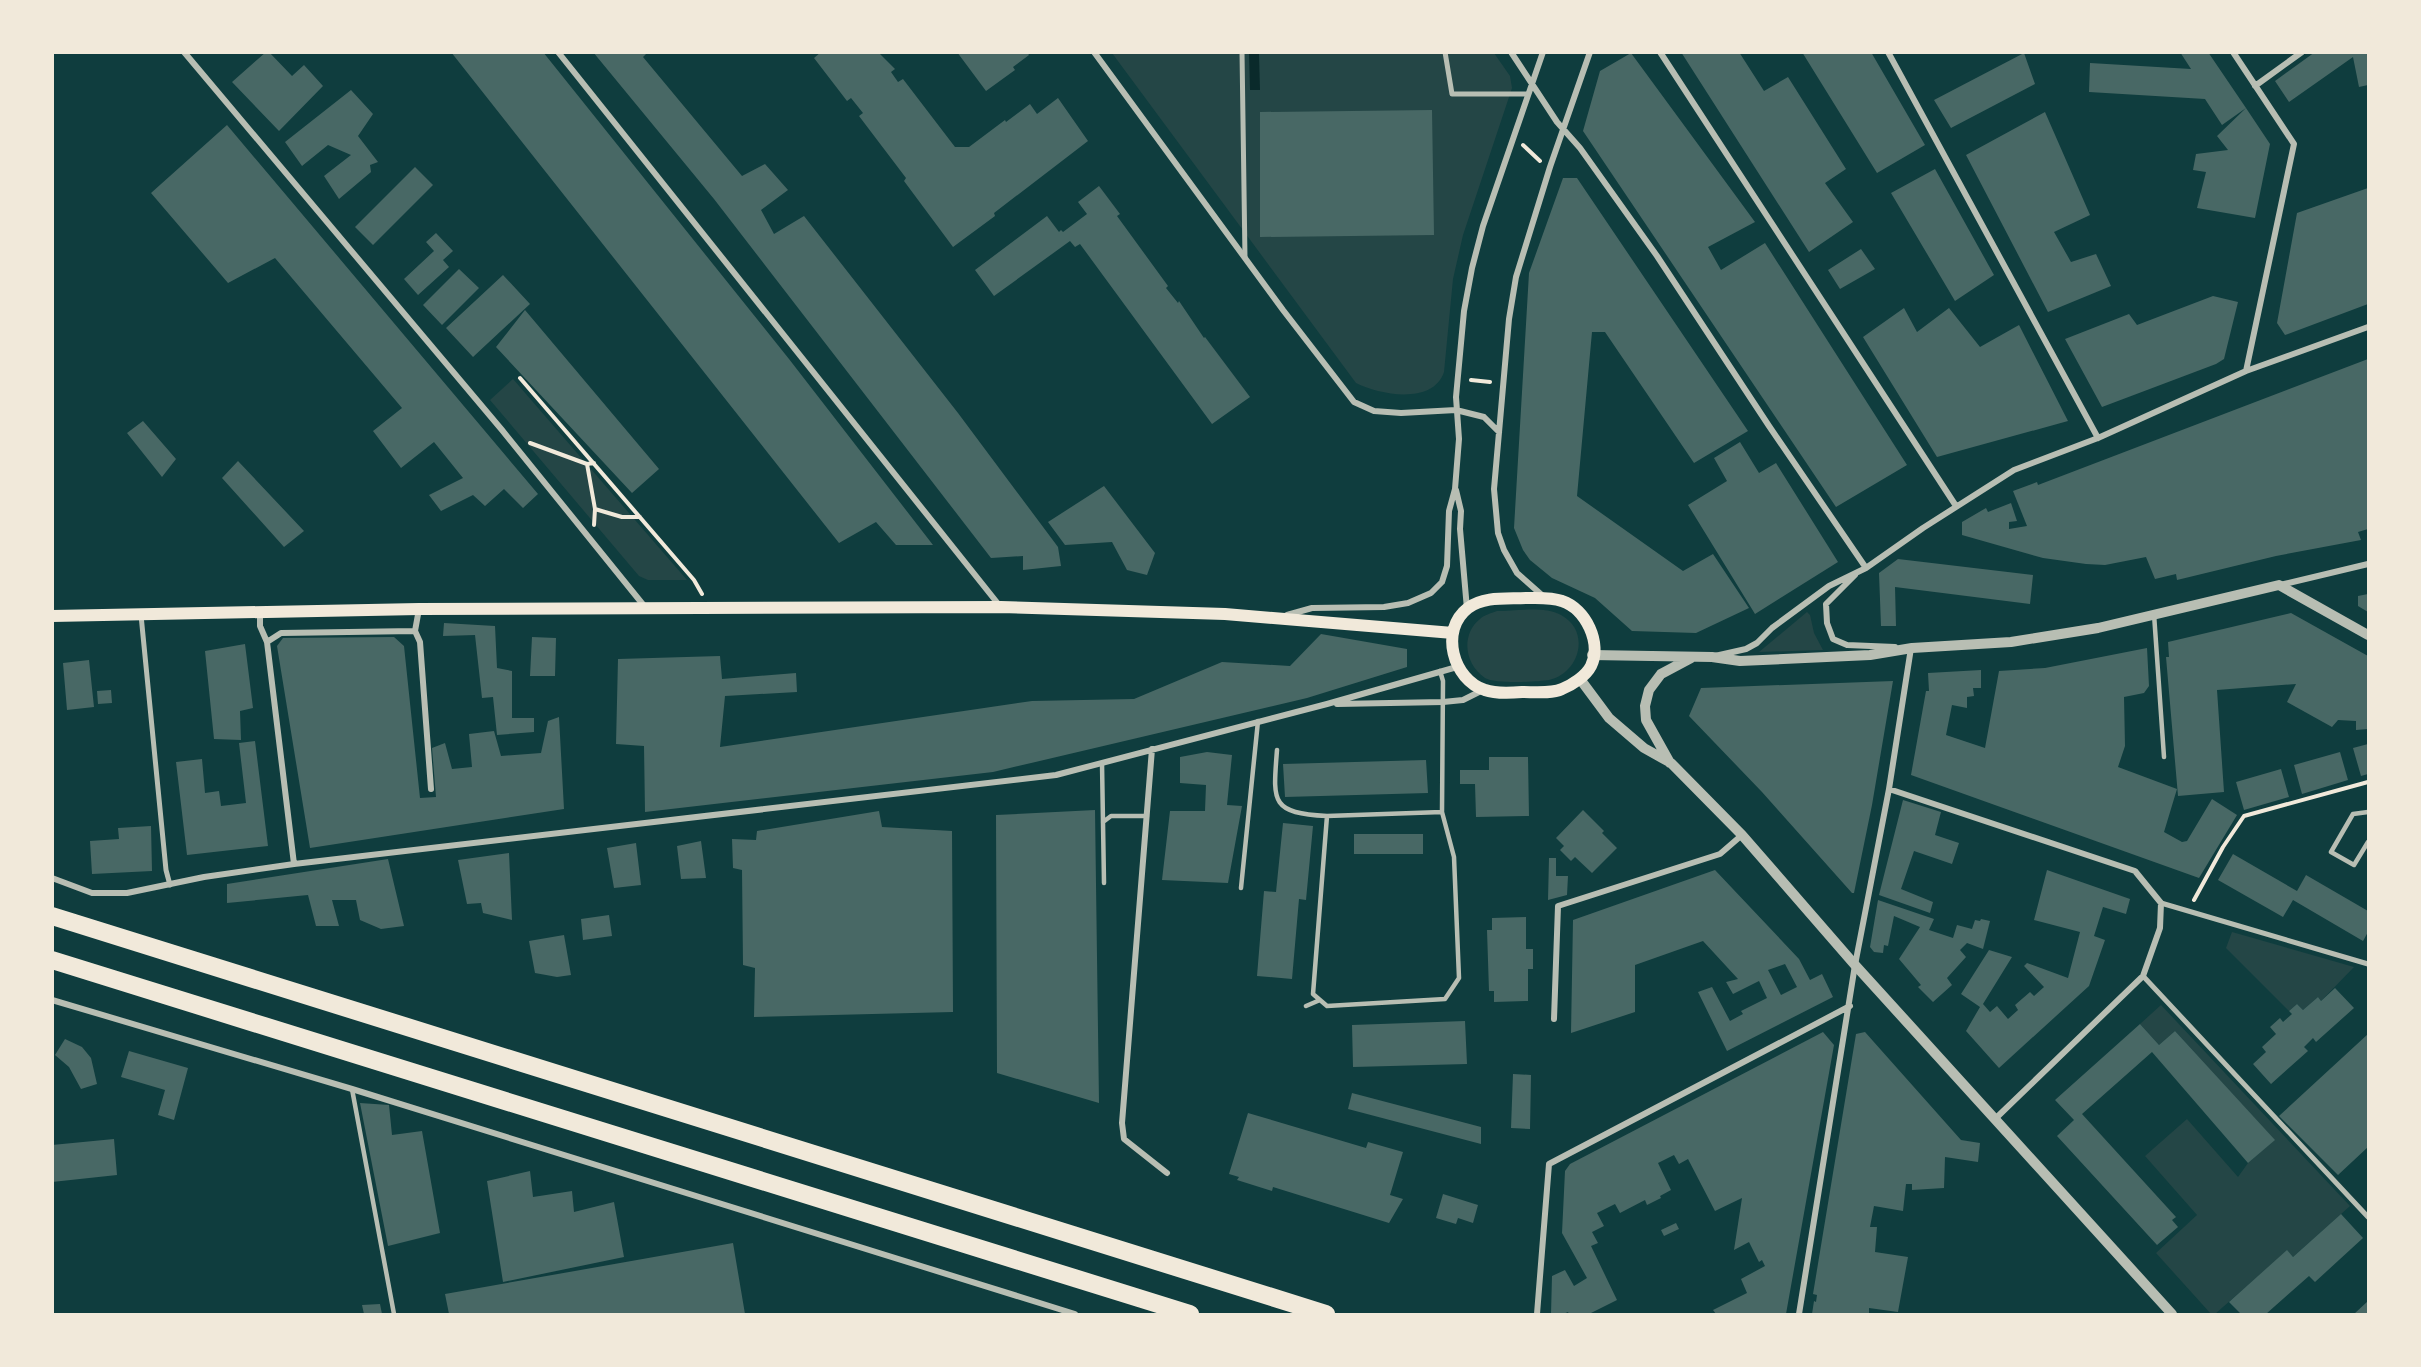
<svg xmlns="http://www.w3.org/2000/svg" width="2421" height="1367" viewBox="0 0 2421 1367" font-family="'Archivo Narrow',sans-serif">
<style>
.green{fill:#244646}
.water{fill:#0a2a2b}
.building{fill:#486865;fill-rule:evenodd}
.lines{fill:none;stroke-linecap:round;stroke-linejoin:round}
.path{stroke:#f1e9da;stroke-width:4}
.service{stroke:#b8beb3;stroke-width:4.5}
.pedestrian{stroke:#b8beb3;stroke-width:5}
.minor{stroke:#b8beb3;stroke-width:6}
.tertiary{stroke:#b8beb3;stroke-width:10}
.secondary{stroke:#f1e9da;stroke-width:12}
.motorway{stroke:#f1e9da;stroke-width:18}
</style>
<rect width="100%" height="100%" fill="#0f3d3e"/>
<!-- green -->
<path class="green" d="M1112,53H1494L1510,76L1512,88L1463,235L1453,279L1444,372C1433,405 1380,395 1356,383Z
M513,379L687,580H648L639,576L490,400Z
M1497,611C1516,611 1544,606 1561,615C1591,631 1580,673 1549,680C1536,682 1495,684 1485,678C1464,664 1461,634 1480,619C1484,615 1492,613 1497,611Z
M1807,612L1810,615L1814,633L1823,650L1759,652Z
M2232,932L2354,967L2321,1001L2318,997L2303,1010L2297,1004L2289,1011L2226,948Z
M2161,1005L2350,1206L2293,1257L2287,1251L2215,1314H2211L2156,1253L2197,1215L2145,1156L2187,1119L2238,1177L2248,1163L2274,1140L2175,1031L2159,1045L2140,1024Z"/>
<!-- water -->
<path class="water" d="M1249,53H1259L1260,90H1250Z"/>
<!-- building -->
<path class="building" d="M266,52H269L292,76L304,65L323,86L279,131L232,82Z
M451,52H543L789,359L933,545H896L876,522L839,543Z
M593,52H648L643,57L742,176L765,164L788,190L761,210L774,234L804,216L958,413L1058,547L1061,566L1023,570V556L991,558L714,199Z
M821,52H878L895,69L891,72L898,82L903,79L955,147H969L1005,120L1006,122L1030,104L1037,114L1058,98L1088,141L994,213L995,216L953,247L904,181L906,178L859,116L863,113L851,98L847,101L814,58Z
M957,52H1027L1029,55L1013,67L1015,70L986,91Z
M1681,52H1739L1764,91L1788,77L1846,169L1825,183L1853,222L1809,252Z
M1802,52H1871L1925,145L1877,173Z
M2180,52H2208L2246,108L2222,125L2205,99L2089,92L2090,63L2191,69Z
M2315,52H2367L2368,85L2359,87L2353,57L2289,102L2275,81Z
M1631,53L1755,222L1708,247L1721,270L1765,243L1907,465L1836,507L1583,131L1600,71Z
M2024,53L2035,84L1951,128L1934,100Z
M351,90L373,114L358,136L378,162L370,165L371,172L339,199L324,176L351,155L328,145L302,166L285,142Z
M2246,108L2270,144L2255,218L2197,208L2206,172L2193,170L2196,154L2228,150L2217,136Z
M1432,110L1434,235L1260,237V112Z
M2045,112L2090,215L2054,232L2071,262L2096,254L2111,286L2048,312L1966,155Z
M227,125L538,494L523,508L504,489L485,506L473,495L441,511L429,495L463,478L434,442L401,468L373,431L402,408L275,258L228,283L151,193Z
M415,167L433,185L373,245L355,227Z
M1935,169L1994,275L1955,301L1891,193Z
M1563,178H1577L1748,431L1694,463L1605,332H1592L1577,496L1683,571L1713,554L1749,608L1696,633L1632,631L1595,598L1552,578L1530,560L1523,550L1514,528L1529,273Z
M1099,186L1120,214L1117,216L1168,286L1166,288L1178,303L1179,301L1204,338L1205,337L1250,397L1212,424L1080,244L1075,247L1070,241L994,296L975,270L1047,216L1059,232L1061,230L1063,232L1087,214L1078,202Z
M2368,188V304L2285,335L2277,323L2297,213Z
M436,233L453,251L443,260L449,267L418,295L404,279L434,251L426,242Z
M1861,249L1875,269L1840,289L1828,270Z
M459,269L479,288L442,325L423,305Z
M503,275L530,304L473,357L446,328Z
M2213,296L2238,302L2224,359L2216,364L2102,407L2065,339L2129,314L2137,325Z
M1904,308L1917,332L1949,308L1980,347L2019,325L2068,421L1937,457L1863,337Z
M525,310L659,469L632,493L496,347Z
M2368,359V529L2358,532L2361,540L2276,556L2177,580L2176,574L2155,579L2146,557L2105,565L2086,564L2043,558L1962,535V522L1986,508L1988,512L2011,503L2017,521L2009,522V529L2027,526L2013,491L2037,482L2038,485Z
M143,421L176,459L162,477L127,433Z
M1740,442L1759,473L1776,463L1838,562L1755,614L1688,505L1727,481L1714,458Z
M238,461L304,531L284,547L222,478Z
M1104,486L1155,553L1147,575L1127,570L1112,542L1065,545L1048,522Z
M1898,559L2033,575L2030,604L1895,587L1896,626H1881L1879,573Z
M2368,594V612L2358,606V596Z
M2291,613L2368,656V729L2356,730V721L2338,720L2332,727L2287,702L2296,684L2217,690L2224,792L2178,796L2166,657H2169L2168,642Z
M444,623L495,626L497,668L512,671V718H534V732L497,735L493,697L482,698L475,635L443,636Z
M1321,634L1407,649V667L1307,698L993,772L645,812L644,746L616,744L618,659L720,656L722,679L796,673L797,692L725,696L720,747L1032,701L1134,699L1222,662L1290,666Z
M394,637L404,646L420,798L436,797L432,748L445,743L452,769L472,767L469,734L494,731L501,756L541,753L548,721L559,717L564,809L310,848L277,646L283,638Z
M532,637L556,638L555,676H530Z
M245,644L253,708L240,711L241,740L214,739L205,651Z
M2147,648L2149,686L2144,693L2124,697L2125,746L2118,767L2177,789L2164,832L2182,842L2187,841L2212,799L2237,815L2199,878L1911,775L1926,691H1929L1928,673L1981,670V688H1973L1974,696L1967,697V708L1952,705L1946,735L1985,748L1999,671L2045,668Z
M89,660L94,707L67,710L63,663Z
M1893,681L1872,805L1854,893H1852L1762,792L1689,716L1701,688Z
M111,690L112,703L98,704L97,691Z
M255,741L268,846L187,855L176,762L202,759L205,793L219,791L221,806L246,803L239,743Z
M2368,744V774L2361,776L2353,748Z
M1207,752L1232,755L1227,805L1242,806L1228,883L1162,880L1170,811H1205L1206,785L1180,783V757Z
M2340,752L2348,780L2302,794L2294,765Z
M1489,757H1528L1529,816L1476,817L1475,784H1460V770H1489Z
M1426,760L1428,793L1285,797L1283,764Z
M2281,769L2289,797L2244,810L2236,782Z
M1903,800L1941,812L1935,835L1959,843L1952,864L1914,851L1901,889L1933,902L1930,913L1879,895Z
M1095,810L1099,1103L997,1073L996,815Z
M1583,810L1604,831L1602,833L1617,848L1592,873L1575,857L1571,861L1560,850L1564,846L1556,838Z
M879,811L882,827L952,831L953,1012L754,1017L755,968L743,965L742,870L733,868L732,839L756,840L757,831Z
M1283,823L1313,826L1306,900L1299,899L1292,979L1257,976L1264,891L1276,892Z
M151,826L152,871L92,874L90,841L119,839L118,828Z
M1354,834H1423V854H1354Z
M701,841L706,878L681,879L677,846Z
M636,843L641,885L614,888L607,848Z
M509,853L512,920L483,913L481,903L467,904L458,860Z
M2233,854L2297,891L2306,875L2368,911V932L2363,941L2293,900L2283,917L2218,880Z
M1549,858H1556V876H1568L1567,895L1548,900Z
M388,859L404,926L381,929L360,920L356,900H332L339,926H316L308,895L227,903V884Z
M1715,870L1799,959L1810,980L1822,974L1833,997L1727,1051L1698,992L1712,987L1730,1021L1743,1014L1741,1011L1767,998L1759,981L1733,994L1726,982L1738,979L1703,941L1635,965V1012L1571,1033L1573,920ZM1785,964L1797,987L1781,995L1768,970Z
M2047,870L2130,899L2126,914L2103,907L2094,936L2105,940L2089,986L1999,1068L1966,1031L1980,1007L1961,994L1989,950L2012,957L1983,1004L1990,1012L1997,1006L2008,1019L2018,1010L2015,1005L2030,992L2034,996L2044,987L2024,966L2027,963L2068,978L2080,932L2034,920Z
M1878,900L1934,919L1929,930L1953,938L1957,925L1972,929L1975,920L1980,921L1981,919L1990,921L1983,949L1967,943L1960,950L1966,957L1947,978L1952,985L1933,1002L1918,987L1921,985L1899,959L1920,927L1894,916L1888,946L1884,945L1883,953L1874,952L1870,947Z
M609,915L612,936L583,940L581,919Z
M1526,917V949H1533V969H1528V1001L1494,1002V991H1489L1487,930H1492V918Z
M564,935L571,975L557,977L535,973L529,941Z
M2335,988L2354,1008L2316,1042L2313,1038L2304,1047L2308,1051L2271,1084L2253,1064L2266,1052L2262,1047L2276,1034L2270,1027L2280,1018L2283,1022L2292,1014L2289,1011L2297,1004L2303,1010L2318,997L2321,1001Z
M1465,1021L1467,1064L1353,1067L1352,1025Z
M2140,1024L2159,1045L2175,1031L2275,1140L2248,1163L2152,1052L2082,1114L2176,1217L2172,1220L2178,1227L2157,1245L2057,1136L2074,1120L2055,1100Z
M1823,1032L1834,1045L1786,1314H1716L1713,1310L1747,1293L1741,1279L1765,1266L1762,1260L1759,1262L1749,1242L1734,1250L1742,1198L1715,1211L1688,1159L1679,1164L1674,1155L1658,1163L1671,1190L1660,1196L1661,1198L1647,1205L1645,1200L1620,1213L1615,1204L1597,1213L1604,1226L1592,1232L1598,1243L1591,1246L1617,1300L1589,1314H1569L1568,1312L1563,1314H1551L1552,1276L1565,1270L1574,1286L1587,1278L1562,1233L1565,1171L1570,1164Z
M1865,1032L1961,1140L1980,1143L1978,1162L1945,1157L1944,1188L1912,1190V1184H1906L1903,1211L1874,1206L1870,1227H1877L1875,1252L1908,1257L1898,1312L1869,1308V1314H1812L1814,1301L1816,1302L1817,1295L1813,1294L1856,1034Z
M2368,1034V1147L2338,1175L2279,1116Z
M65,1039L82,1047L91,1058L97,1084L81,1089L69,1067L55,1055Z
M129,1051L188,1068L174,1120L158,1115L165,1090L121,1077Z
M1513,1074L1531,1075L1530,1129L1511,1128Z
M1352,1093L1481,1127V1144L1348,1109Z
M360,1103L389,1105L392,1135L422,1131L440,1233L388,1246Z
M1248,1113L1366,1148L1368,1142L1403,1152L1390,1195L1403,1199L1389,1223L1273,1187L1272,1191L1237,1180L1239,1177L1229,1174Z
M114,1139L117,1175L52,1182V1145Z
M530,1171L533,1197L572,1191L574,1212L614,1202L624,1257L503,1282L487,1181Z
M1443,1194L1478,1205L1473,1223L1458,1218L1456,1224L1436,1218Z
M2341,1214L2363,1238L2315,1282L2309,1276L2266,1314H2241L2229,1302L2287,1250L2293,1257Z
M1676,1223L1679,1229L1664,1236L1661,1230Z
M733,1243L745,1314H449L445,1294Z
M2368,1301V1314H2354Z
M380,1304L382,1314H364L362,1305Z"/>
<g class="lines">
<!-- path -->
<path class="path" d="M1523,145L1540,161
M520,378L694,580L702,594
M1471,380L1490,382
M530,443L587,464L594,463
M587,464L595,509L594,525
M595,509L622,517H640
M2194,900L2223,847L2244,816L2368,782"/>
<!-- service -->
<path class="service" d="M2154,614L2164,757
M1440,671L1443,681L1442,812L1454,857L1459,978L1445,999L1327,1006L1313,994L1327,816L1442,812
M1277,750C1273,802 1270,813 1327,816
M1102,763L1104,883
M2368,812L2353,814L2331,852L2354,865L2368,842
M1103,822L1111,816H1147
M1241,888L1258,721
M1306,1006L1320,1000
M352,1089L394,1314"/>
<!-- pedestrian -->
<path class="pedestrian" d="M1242,52L1245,258
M1445,52L1452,94H1528
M141,615L166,870L170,885
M2161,903L2368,964
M2143,976L2368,1217"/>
<!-- minor -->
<path class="minor" d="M184,52L502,430L645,607
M558,52L999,605
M1094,52L1283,310L1354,402L1374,411L1401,413L1456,410L1484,417L1499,432
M1511,52L1557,122L1580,148L1657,256L1769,426L1866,568
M1660,52L1956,506
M1888,52L2098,438
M2233,52L2294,144L2246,371
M2255,86L2302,52
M1456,490L1461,511L1460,529L1467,609
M1855,575L1826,604L1827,623L1833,639L1847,645L1895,647
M2280,585L2368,564
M1543,596L1517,573L1504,550L1498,533L1494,489L1509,319L1516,277L1550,167L1590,52
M419,609L415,631L420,642L431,789
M260,611V626L267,642
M1287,615L1312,608L1384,607L1408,603L1431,593L1442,582L1447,566L1449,511L1455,489L1459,439L1456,397L1464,311L1472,268L1483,226L1543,52
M1715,656L1746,649L1757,643L1772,628L1829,586L1866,568L1923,528L2014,470L2098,438L2246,371L2368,327
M1337,704L1443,702L1463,700L1483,690
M1152,749L1122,1123L1124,1139L1167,1173
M1889,789L2135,871L2161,903L2160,928L2143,976L1995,1119
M294,864L267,642L281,633L415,631
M52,878L92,893H127L204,877L294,864L1056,775L1327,704L1457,667
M52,1000L352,1089L1075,1314
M1554,1019L1558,906L1720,854L1742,835
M1537,1314L1549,1164L1850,1006
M1799,1314L1855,965L1889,789L1911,648"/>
<!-- tertiary -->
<path class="tertiary" d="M1592,655L1712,657L1740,661L1870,655L1912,648L2011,642L2098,628L2279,585L2368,635
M1580,679L1609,718L1644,748L1671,763L1742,835L1855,965L2172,1314
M1670,763L1646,720L1645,706L1649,690L1661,674L1691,658"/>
<!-- secondary -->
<path class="secondary" d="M1526,598C1537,598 1551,597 1562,601C1586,609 1602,643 1591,666C1586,676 1572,685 1562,689C1551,694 1534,692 1522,692C1510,693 1496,694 1485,690C1453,680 1439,630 1468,608C1484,596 1507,599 1526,598Z
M52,616L419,609L1001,607L1225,614L1453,633"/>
<!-- motorway -->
<path class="motorway" d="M52,916L1326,1314
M52,960L1190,1314"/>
</g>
<!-- border -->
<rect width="2421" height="1367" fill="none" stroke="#f1e9da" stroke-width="108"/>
</svg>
